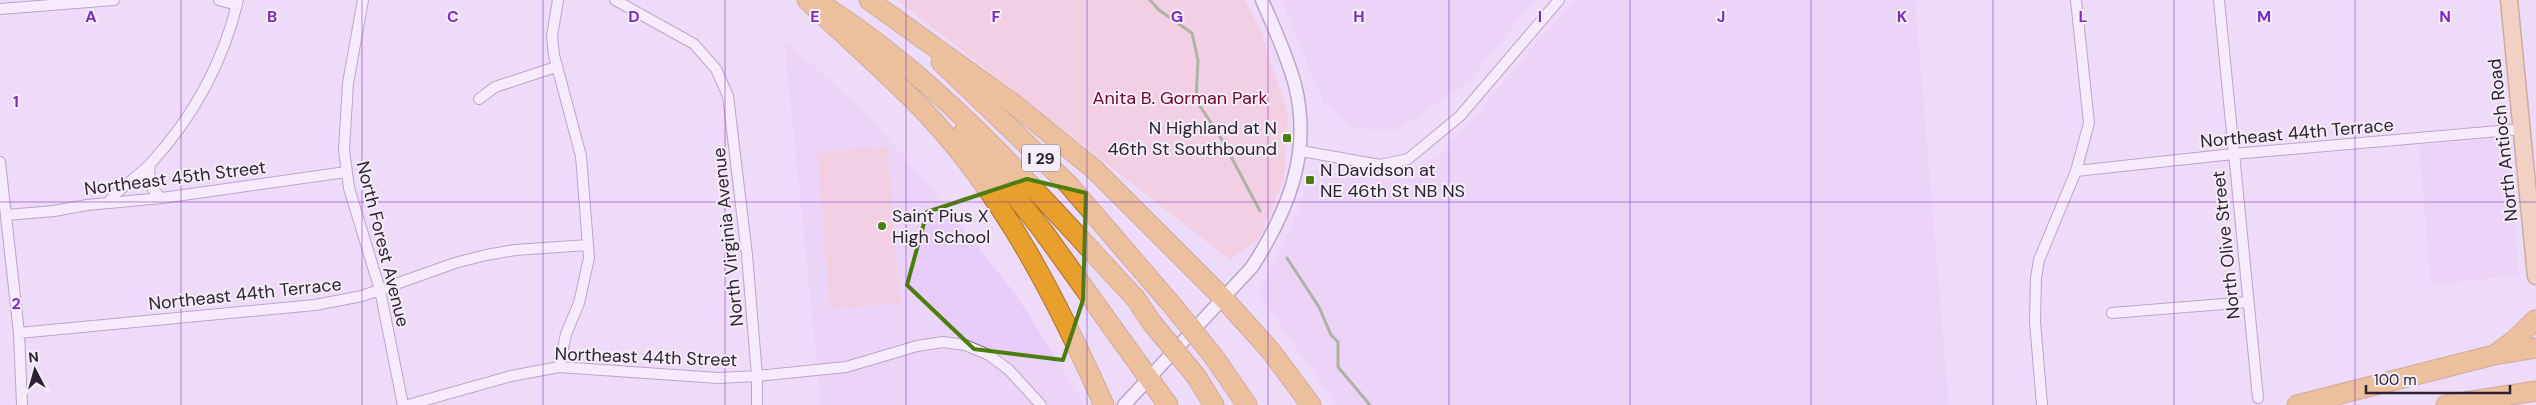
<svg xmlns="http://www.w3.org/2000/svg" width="2536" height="405" viewBox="0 0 2536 405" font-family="'DM Sans',sans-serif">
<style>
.built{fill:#e8ccf9}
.green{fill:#f9c2c7}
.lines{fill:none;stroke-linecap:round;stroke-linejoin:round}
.stream{stroke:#5d803c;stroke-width:3}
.minor-casing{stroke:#7e638e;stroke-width:12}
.tertiary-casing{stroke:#7e638e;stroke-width:15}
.primary-casing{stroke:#a7732e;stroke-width:19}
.motorway-casing{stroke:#a7732e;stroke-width:21}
.minor{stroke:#fff;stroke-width:10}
.tertiary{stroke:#fff;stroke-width:12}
.primary{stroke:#f2c580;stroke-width:16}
.motorway{stroke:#e99f2c;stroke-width:19}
.motorway-bridge-casing{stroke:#a7732e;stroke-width:21;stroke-linecap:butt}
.motorway-bridge{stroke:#e99f2c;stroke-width:19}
.marked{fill:none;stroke:#4b7e0e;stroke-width:4;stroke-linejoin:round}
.grid{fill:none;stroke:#7b2cbf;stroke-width:1;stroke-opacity:0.55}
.poi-dot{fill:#4b7e0e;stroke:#f4eef8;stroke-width:2}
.labels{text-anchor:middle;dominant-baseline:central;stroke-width:4;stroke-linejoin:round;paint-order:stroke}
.shield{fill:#f4eef8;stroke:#685e6e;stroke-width:1}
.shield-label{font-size:16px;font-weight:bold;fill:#2c2133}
.park-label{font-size:18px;fill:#720026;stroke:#f4eef8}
.poi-label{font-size:18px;fill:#2c2133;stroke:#f4eef8;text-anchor:start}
.street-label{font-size:18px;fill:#2c2133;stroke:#f4eef8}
.grid-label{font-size:16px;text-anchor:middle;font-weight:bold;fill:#7b2cbf;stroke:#f4eef8;stroke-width:4;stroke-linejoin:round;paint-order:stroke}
</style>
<rect width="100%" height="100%" fill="#eedbf9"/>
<!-- built -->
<path class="built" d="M1281,0H1534L1469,81L1396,131L1353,128L1324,104Z
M1573,0H1915L1949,405H1336L1258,293L1301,205L1309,170L1395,180L1441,155Z
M784,39L864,112L923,178L1016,295L1085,405H821Z
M2508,137L2519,275L2431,285L2419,145Z"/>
<!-- green -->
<path class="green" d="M897,0H1245L1260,29L1288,114L1284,178L1260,238L1230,260Z
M888,147L900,303L830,309L817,152Z"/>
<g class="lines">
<!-- stream -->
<path class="stream" d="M1150,0L1159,10L1192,33L1198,60L1196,100L1221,138L1260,211
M1287,258L1319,307L1331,335L1338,342V367L1370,405"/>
<!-- minor casing -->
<g class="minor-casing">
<path id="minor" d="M219,0L237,5
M363,0L348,83L344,150L349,188L380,290L403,405
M558,0L552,36L554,55L581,156L589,258L579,303L566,334L559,367
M615,0L694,44L716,69L728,96L747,255L757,376V405
M2219,0L2258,398
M0,9L114,0
M479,99L495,87L556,67
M1301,151L1380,165L1408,159L1460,116L1559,0
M0,162L19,333L22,405
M150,164C148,179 149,189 162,198
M2076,171L2233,154L2522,129
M108,203C119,187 136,179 150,164C193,118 224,61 238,0
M7,215L54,211L87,205L162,198L346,172
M2112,313L2248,302
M19,333L315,305L362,296L455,263L486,255L515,250L588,245
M408,405L511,376L559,367L718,378L757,376L846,367L917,346L943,342L965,345L989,355L1009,370L1041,405
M2042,405L2035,322L2036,278L2039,260L2076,171L2089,123L2076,0"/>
</g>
<!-- tertiary casing -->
<g class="tertiary-casing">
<path id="tertiary" d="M1124,405L1252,267C1288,211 1312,153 1295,85C1287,55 1274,28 1262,0"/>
</g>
<!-- primary casing -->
<g class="primary-casing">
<path id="primary" d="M2509,0L2536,276"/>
</g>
<!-- motorway casing -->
<g class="motorway-casing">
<path id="motorway" d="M807,0C847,38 890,75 928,115C1006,199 1058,302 1104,405
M869,0L1011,102L1094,169L1224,299L1270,350L1311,405
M826,7C946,84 1039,195 1136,299L1152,323
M941,62L1068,184L1172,305
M964,131L1043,231L1168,405
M2497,353L2516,339L2535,320
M1214,357L1247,405
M1196,376L1214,405
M2297,405L2494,355L2536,348
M2446,405L2536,391"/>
</g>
<!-- minor -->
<use href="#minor" class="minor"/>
<!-- tertiary -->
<use href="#tertiary" class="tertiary"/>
<!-- primary -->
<use href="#primary" class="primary"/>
<!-- motorway -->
<use href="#motorway" class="motorway"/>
<!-- motorway-bridge casing -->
<g class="motorway-bridge-casing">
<path id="motorway-bridge" d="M1172,305L1214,357
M1152,323L1196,376"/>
</g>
<!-- motorway-bridge -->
<use href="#motorway-bridge" class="motorway-bridge"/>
</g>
<!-- marked area -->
<path d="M0 0H2536V405H0ZM1027,179L1086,193L1083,300L1063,360L974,349L907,285L927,212Z" fill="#eedbf9" fill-opacity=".55" fill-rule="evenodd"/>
<path class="marked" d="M1027,179L1086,193L1083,300L1063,360L974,349L907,285L927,212Z"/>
<!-- grid -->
<path class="grid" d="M181,0V405M362,0V405M543,0V405M725,0V405M906,0V405M1087,0V405M1268,0V405M1449,0V405M1630,0V405M1811,0V405M1993,0V405M2174,0V405M2355,0V405M0,202H2536"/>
<!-- markers -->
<g class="poi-dot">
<rect x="1282" y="133" width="10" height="10" rx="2.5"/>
<rect x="1305" y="175" width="10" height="10" rx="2.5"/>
<circle cx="882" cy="226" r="5"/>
</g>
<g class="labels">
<!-- shield labels -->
<rect class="shield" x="1022" y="144.5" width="38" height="27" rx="4"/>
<g class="shield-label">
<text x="1041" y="158">I 29</text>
</g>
<!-- park labels -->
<g class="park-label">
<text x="1180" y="98">Anita B. Gorman Park</text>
</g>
<!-- poi labels -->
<g class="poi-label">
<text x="1277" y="128" text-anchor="end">N Highland at N<tspan x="1277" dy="21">46th St Southbound</tspan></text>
<text x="1320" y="170">N Davidson at<tspan x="1320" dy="21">NE 46th St NB NS</tspan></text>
<text x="892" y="216">Saint Pius X<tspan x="892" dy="21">High School</tspan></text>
</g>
<!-- street labels -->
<g class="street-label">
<text transform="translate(2297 133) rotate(-5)">Northeast 44th Terrace</text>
<text transform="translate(2503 140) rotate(-96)">North Antioch Road</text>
<text transform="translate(175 178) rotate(-7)">Northeast 45th Street</text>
<text transform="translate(728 237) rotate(-96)">North Virginia Avenue</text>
<text transform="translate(383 244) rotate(76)">North Forest Avenue</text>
<text transform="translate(2226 245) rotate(-96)">North Olive Street</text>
<text transform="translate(245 294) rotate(-6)">Northeast 44th Terrace</text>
<text transform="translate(646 357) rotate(2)">Northeast 44th Street</text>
</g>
</g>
<g class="grid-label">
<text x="91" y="22">A</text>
<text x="272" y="22">B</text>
<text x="453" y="22">C</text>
<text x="634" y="22">D</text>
<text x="815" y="22">E</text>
<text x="996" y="22">F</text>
<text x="1177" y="22">G</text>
<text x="1359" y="22">H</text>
<text x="1540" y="22">I</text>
<text x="1721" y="22">J</text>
<text x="1902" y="22">K</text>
<text x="2083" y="22">L</text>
<text x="2264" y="22">M</text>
<text x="2445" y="22">N</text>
<text x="16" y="107">1</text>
<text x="16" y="309">2</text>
</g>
<!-- north arrow -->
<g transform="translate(35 370) rotate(354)" stroke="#f4eef8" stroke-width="4" paint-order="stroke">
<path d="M0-4L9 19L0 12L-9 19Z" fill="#2c2133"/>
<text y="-8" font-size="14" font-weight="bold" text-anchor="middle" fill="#2c2133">N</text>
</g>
<!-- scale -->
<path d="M2366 385v8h144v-8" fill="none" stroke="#2c2133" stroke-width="2.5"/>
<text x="2374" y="385" font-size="15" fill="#2c2133" stroke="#f4eef8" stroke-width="4" paint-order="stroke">100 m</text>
</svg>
